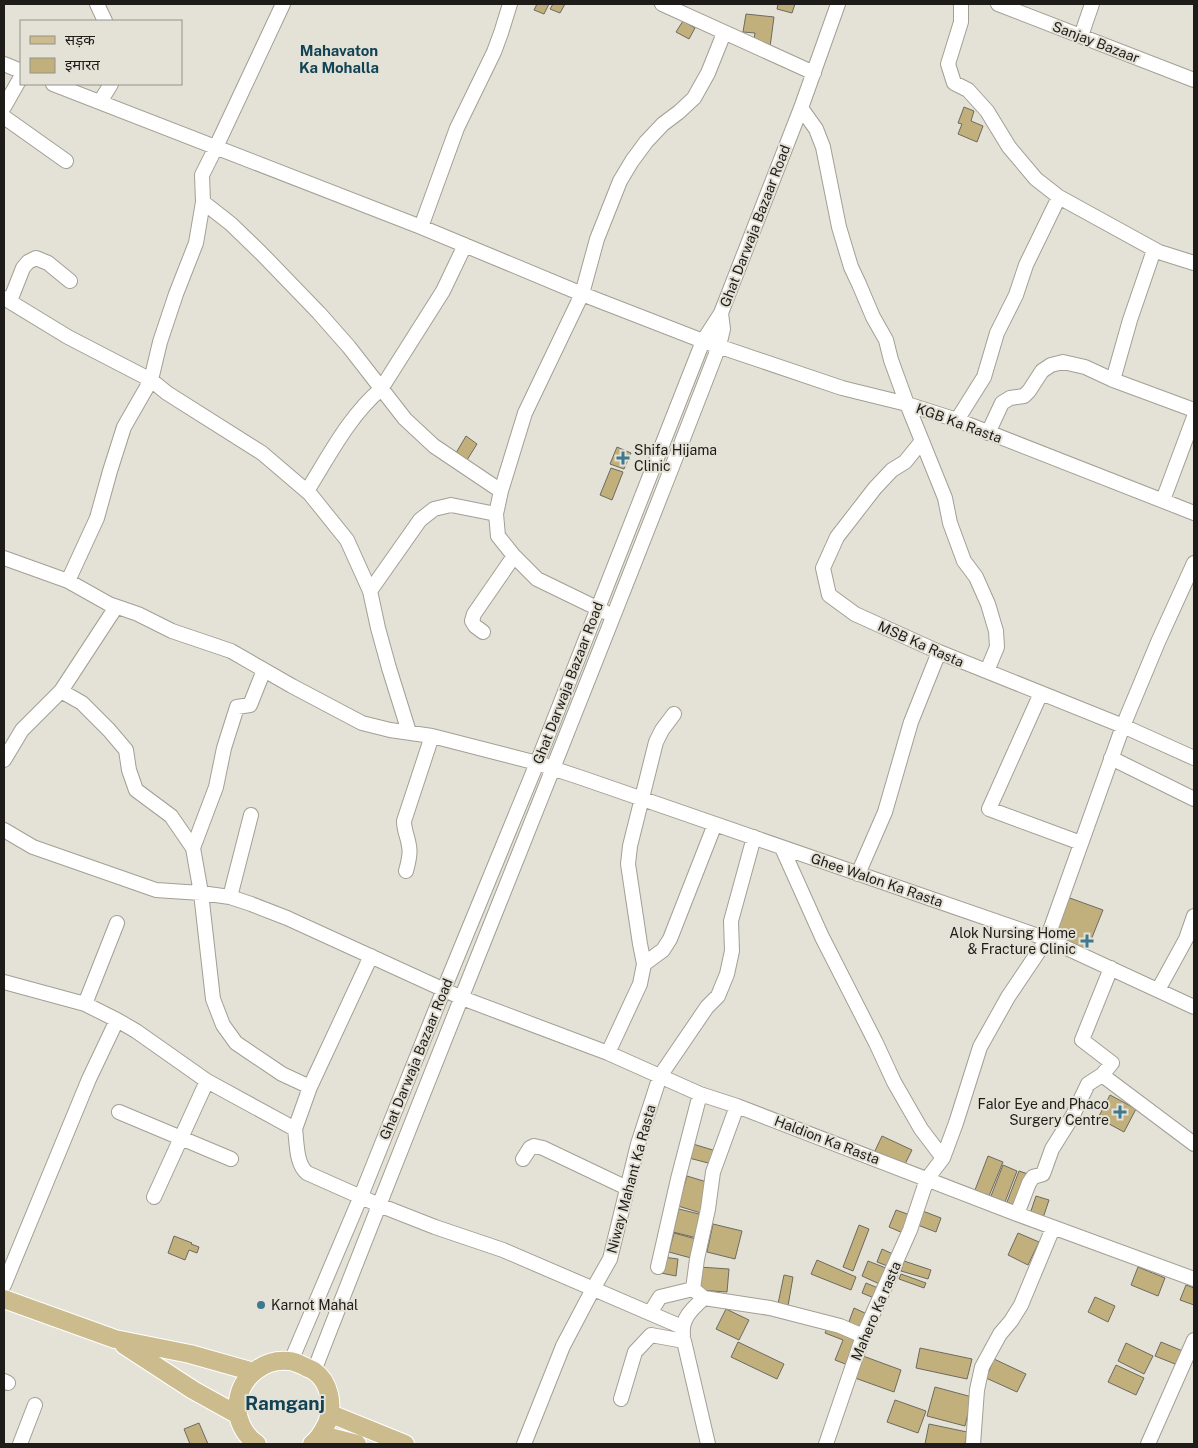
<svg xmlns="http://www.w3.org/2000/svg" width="1198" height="1448" viewBox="0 0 1198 1448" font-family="'Public Sans','Noto Sans Devanagari',sans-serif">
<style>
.building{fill:#c2b07c;stroke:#6d6a60}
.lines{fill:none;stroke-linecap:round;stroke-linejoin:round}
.minor-casing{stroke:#a39f95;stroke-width:16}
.major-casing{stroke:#fff;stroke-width:20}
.minor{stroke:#fff;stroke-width:14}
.major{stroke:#ccbc8d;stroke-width:18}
.poi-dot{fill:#3d7990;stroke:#e4e1d6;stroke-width:2}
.labels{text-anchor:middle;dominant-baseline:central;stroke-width:4;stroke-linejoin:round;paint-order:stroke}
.street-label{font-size:14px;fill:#1d1c18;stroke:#e4e1d6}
.poi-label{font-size:14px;fill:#1d1c18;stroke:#e4e1d6;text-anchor:start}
.neighbourhood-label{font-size:15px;font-weight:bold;fill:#114355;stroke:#e4e1d6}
.district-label{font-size:19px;font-weight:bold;fill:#114355;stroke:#e4e1d6}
</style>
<rect width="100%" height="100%" fill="#e4e1d6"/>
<!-- building -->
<path class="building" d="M537,4H549L544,14L534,10Z
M553,4H565L560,13L550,9Z
M778,4H795L792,13L777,9Z
M746,14L774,17L770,47L753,45L755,33L743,32Z
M683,21L695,28L689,39L676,32Z
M964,107L974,111L971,121L983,126L977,142L958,134L962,124L958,123Z
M466,436L477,444L467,460L456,453Z
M617,447L631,453L624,469L610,464Z
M611,468L623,472L612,500L600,495Z
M1067,897L1103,910L1087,950L1052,937Z
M1110,1095L1136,1109L1124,1132L1098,1118Z
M882,1136L912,1150L904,1166L874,1153Z
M693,1144L716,1151L712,1164L689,1158Z
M988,1156L1003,1162L989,1196L975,1190Z
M1003,1165L1017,1171L1005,1202L991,1196Z
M1019,1171L1028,1174L1016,1206L1007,1202Z
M687,1176L710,1183L701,1213L678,1206Z
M1036,1196L1049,1200L1043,1218L1030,1214Z
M679,1209L703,1215L697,1238L673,1232Z
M896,1210L910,1215L903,1233L889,1227Z
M920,1210L941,1218L936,1232L915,1224Z
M713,1224L742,1231L735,1259L707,1252Z
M859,1225L869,1229L853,1271L843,1267Z
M674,1233L696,1239L691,1258L669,1252Z
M1018,1233L1039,1242L1028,1265L1008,1255Z
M174,1236L192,1243L191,1244L199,1247L197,1253L189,1250L185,1260L168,1253Z
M882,1249L895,1255L890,1267L877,1262Z
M663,1257L678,1259L676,1276L661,1273Z
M817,1260L856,1277L851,1290L811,1274Z
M868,1261L891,1270L884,1286L862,1276Z
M904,1261L931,1270L928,1279L901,1271Z
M699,1267L729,1269L727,1292L698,1290Z
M1138,1267L1165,1278L1158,1296L1131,1285Z
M901,1274L926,1283L924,1288L899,1279Z
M784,1275L793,1277L788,1306L778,1304Z
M866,1283L878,1288L874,1298L862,1293Z
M1186,1285L1194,1288V1305L1180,1300Z
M1095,1297L1115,1306L1108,1322L1088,1312Z
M854,1308L867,1314L860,1332L847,1327Z
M726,1309L749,1320L739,1340L716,1329Z
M829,1324L860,1337L848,1365L835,1360L843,1340L825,1333Z
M738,1342L784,1364L777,1379L731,1357Z
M1161,1342L1185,1352L1180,1366L1155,1356Z
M1126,1343L1153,1356L1144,1374L1118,1361Z
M920,1348L972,1359L967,1379L916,1368Z
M863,1356L901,1370L894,1392L855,1378Z
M994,1359L1026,1374L1017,1392L986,1378Z
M1116,1365L1144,1378L1136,1395L1108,1382Z
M935,1387L972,1397L965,1426L927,1416Z
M895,1400L926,1411L918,1433L887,1422Z
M199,1423L208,1444H190L184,1429Z
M929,1424L967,1432L965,1444H925Z"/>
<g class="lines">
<!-- minor casing -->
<g class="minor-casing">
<path id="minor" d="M97,4L105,21
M662,4L814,73
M961,4V22L948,64L954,83L968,90L987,111L1009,147L1036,179L1059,197L1159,252L1194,263
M998,4L1194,80
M1081,36L1092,4
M4,64L21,71
M53,84L421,227L582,294L703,341L842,388L907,404L957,420L1194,513
M100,102L111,84
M4,107L21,77
M801,108L816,129L823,147L839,227L851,267L859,284L873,317L886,340L891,360L907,404L945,498L950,523L964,561L976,577L988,604L996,631L997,647L987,671
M4,117L66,161
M203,202L231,224L261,253L319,313L349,347L405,419L434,446L501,491
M421,227L457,128L494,52L501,33L510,4
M4,298L68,337L151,380L167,393L262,453L310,494L347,540L370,591L378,628L389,668L409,732
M10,301L23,268L28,262L36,258L48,263L70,281
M1113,380L1130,320L1154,250
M957,420L984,377L997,333L1016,295L1026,265L1059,197
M988,433L1002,403L1010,398L1024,396L1029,391L1042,371L1051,365L1063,362L1085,367L1113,380L1194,410
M922,441L905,462L892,470L875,488L837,537L823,568L829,595L855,614L939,652L1123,726L1194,758
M307,491C329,456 349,416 381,389L443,291L465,245
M1163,500L1194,417
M4,558L68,581L109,604L138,614L172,631L231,651L292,686L362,723L390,730L432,736L537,763L582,778L1047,939L1194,1007
M68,581L97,518L110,471L124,427L151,380L160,342L176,294L196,243L203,202L202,175L216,147L283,4
M370,591L420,520L434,509L451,505L496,514
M605,612L537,579L514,556L498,536L496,514L501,491L525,413L582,294L597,239L620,181L632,161L646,142L663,124L679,112L694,98L708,73L724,33
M483,632L475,626L472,621L474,614L514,556
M61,691L82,703L109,730L126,750L129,770L136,790L171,816L193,848L201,893L213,999L223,1025L236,1043L282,1074L310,1087
M1041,693L989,809L1081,843
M1111,758L1194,799
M4,760L22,730L61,691L116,607
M4,830L33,847L156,890L201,893L230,897L251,904L287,918L462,998L608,1053L700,1094L737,1106L1017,1214L1194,1279
M193,848L216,787L224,748L237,707L250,705L264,670
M782,848L822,937L876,1043L894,1082L921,1129L943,1158
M406,871C408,863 411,854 409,846C408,837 404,831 404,821L432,736
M858,874L885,812L911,722L939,652
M230,897L251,815
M644,964L663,950L670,939L715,824
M4,982L85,1004L117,1020L89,1079L4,1285
M1158,990L1186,939L1194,916
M85,1004L117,923
M117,1020L136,1031L207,1081L295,1129L310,1087L371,956
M608,1053L640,984L644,964L640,944L628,864L630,846L656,742L662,730L674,714
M1102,1075L1112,1063L1082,1040L1111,968
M737,1106L713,1172L708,1209L697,1259L693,1289L704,1298L770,1308L840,1326L863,1336
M119,1112L231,1159
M295,1129C297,1143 296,1164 307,1173L379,1205L435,1227L503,1250L682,1327
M523,1159L530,1148L534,1146L543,1148L627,1188
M154,1197L207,1081
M1017,1214L1029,1183L1033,1177L1043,1174L1052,1149L1072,1117L1088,1084L1102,1075L1194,1144
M658,1267L678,1179L700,1094
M650,1313L660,1297L693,1289
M683,1335C681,1318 693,1308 704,1298
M291,1361L361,1196L444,989L537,763L703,341L721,313L801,108L838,4
M314,1371C447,1029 587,689 719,346L723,329L721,313
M4,1381L8,1383
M621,1399L635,1352L651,1335L684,1341L708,1444
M20,1444L35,1405
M524,1444L563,1346L593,1289L610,1259L638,1144L660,1076L707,1007L718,996L727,974L732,951L731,921L754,837
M826,1444L863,1336L910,1230L927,1179L943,1158L956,1123L980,1047L1008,997L1047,939L1123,726L1158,642L1194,563
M973,1444L977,1390L982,1367L1000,1334L1011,1321L1021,1305L1053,1228
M1148,1444L1194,1340"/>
</g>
<!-- major casing -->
<g class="major-casing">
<path id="major" d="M4,1299L115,1339L190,1354L254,1372
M124,1345L193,1390L238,1415
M331,1414L405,1444
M322,1435L357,1444
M257,1444C244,1435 235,1418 238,1401C241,1377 264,1358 289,1361C294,1361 299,1364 304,1366C307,1368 311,1369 314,1371C330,1382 334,1406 327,1423C323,1431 320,1438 312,1444"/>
</g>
<!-- minor -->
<use href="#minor" class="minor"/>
<!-- major -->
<use href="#major" class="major"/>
</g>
<!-- markers -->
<g class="poi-dot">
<path d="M620.5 450.5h5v5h5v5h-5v5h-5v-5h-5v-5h5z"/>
<path d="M1084.5 933.5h5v5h5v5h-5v5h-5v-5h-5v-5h5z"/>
<path d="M1117.5 1104.5h5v5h5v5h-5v5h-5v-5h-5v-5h5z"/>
<circle cx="261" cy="1305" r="5"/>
</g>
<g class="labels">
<!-- street labels -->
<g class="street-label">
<text transform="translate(1096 42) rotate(21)">Sanjay Bazaar</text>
<text transform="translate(755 226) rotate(-69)">Ghat Darwaja Bazaar Road</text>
<text transform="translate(959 423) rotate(20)">KGB Ka Rasta</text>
<text transform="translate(921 644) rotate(24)">MSB Ka Rasta</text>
<text transform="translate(568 683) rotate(-69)">Ghat Darwaja Bazaar Road</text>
<text transform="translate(877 880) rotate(19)">Ghee Walon Ka Rasta</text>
<text transform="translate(416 1059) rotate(-68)">Ghat Darwaja Bazaar Road</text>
<text transform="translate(827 1140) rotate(21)">Haldion Ka Rasta</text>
<text transform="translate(631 1179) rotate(-75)">Niway Mahant Ka Rasta</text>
<text transform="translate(876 1311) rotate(-67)">Mahero Ka rasta</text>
</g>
<!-- poi labels -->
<g class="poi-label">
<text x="634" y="450">Shifa Hijama<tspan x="634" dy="16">Clinic</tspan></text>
<text x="1076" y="933" text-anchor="end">Alok Nursing Home<tspan x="1076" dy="16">&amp; Fracture Clinic</tspan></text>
<text x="1109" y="1104" text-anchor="end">Falor Eye and Phaco<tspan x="1109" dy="16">Surgery Centre</tspan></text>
<text x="271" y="1305">Karnot Mahal</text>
</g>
<!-- neighbourhood labels -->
<g class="neighbourhood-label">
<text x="339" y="50">Mahavaton<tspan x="339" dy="17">Ka Mohalla</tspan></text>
</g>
<!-- district labels -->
<g class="district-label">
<text x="285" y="1403">Ramganj</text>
</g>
</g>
<!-- border -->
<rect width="1198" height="1448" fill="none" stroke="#1d1c18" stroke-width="10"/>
<!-- legend -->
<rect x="20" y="20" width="162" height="65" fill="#e4e1d6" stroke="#94928a"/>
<rect x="30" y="36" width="25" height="8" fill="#ccbc8d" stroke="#94928a"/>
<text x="65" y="45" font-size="15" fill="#1d1c18">सड़क</text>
<rect x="30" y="58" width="25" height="15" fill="#c2b07c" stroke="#94928a"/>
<text x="65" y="70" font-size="15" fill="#1d1c18">इमारत</text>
</svg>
